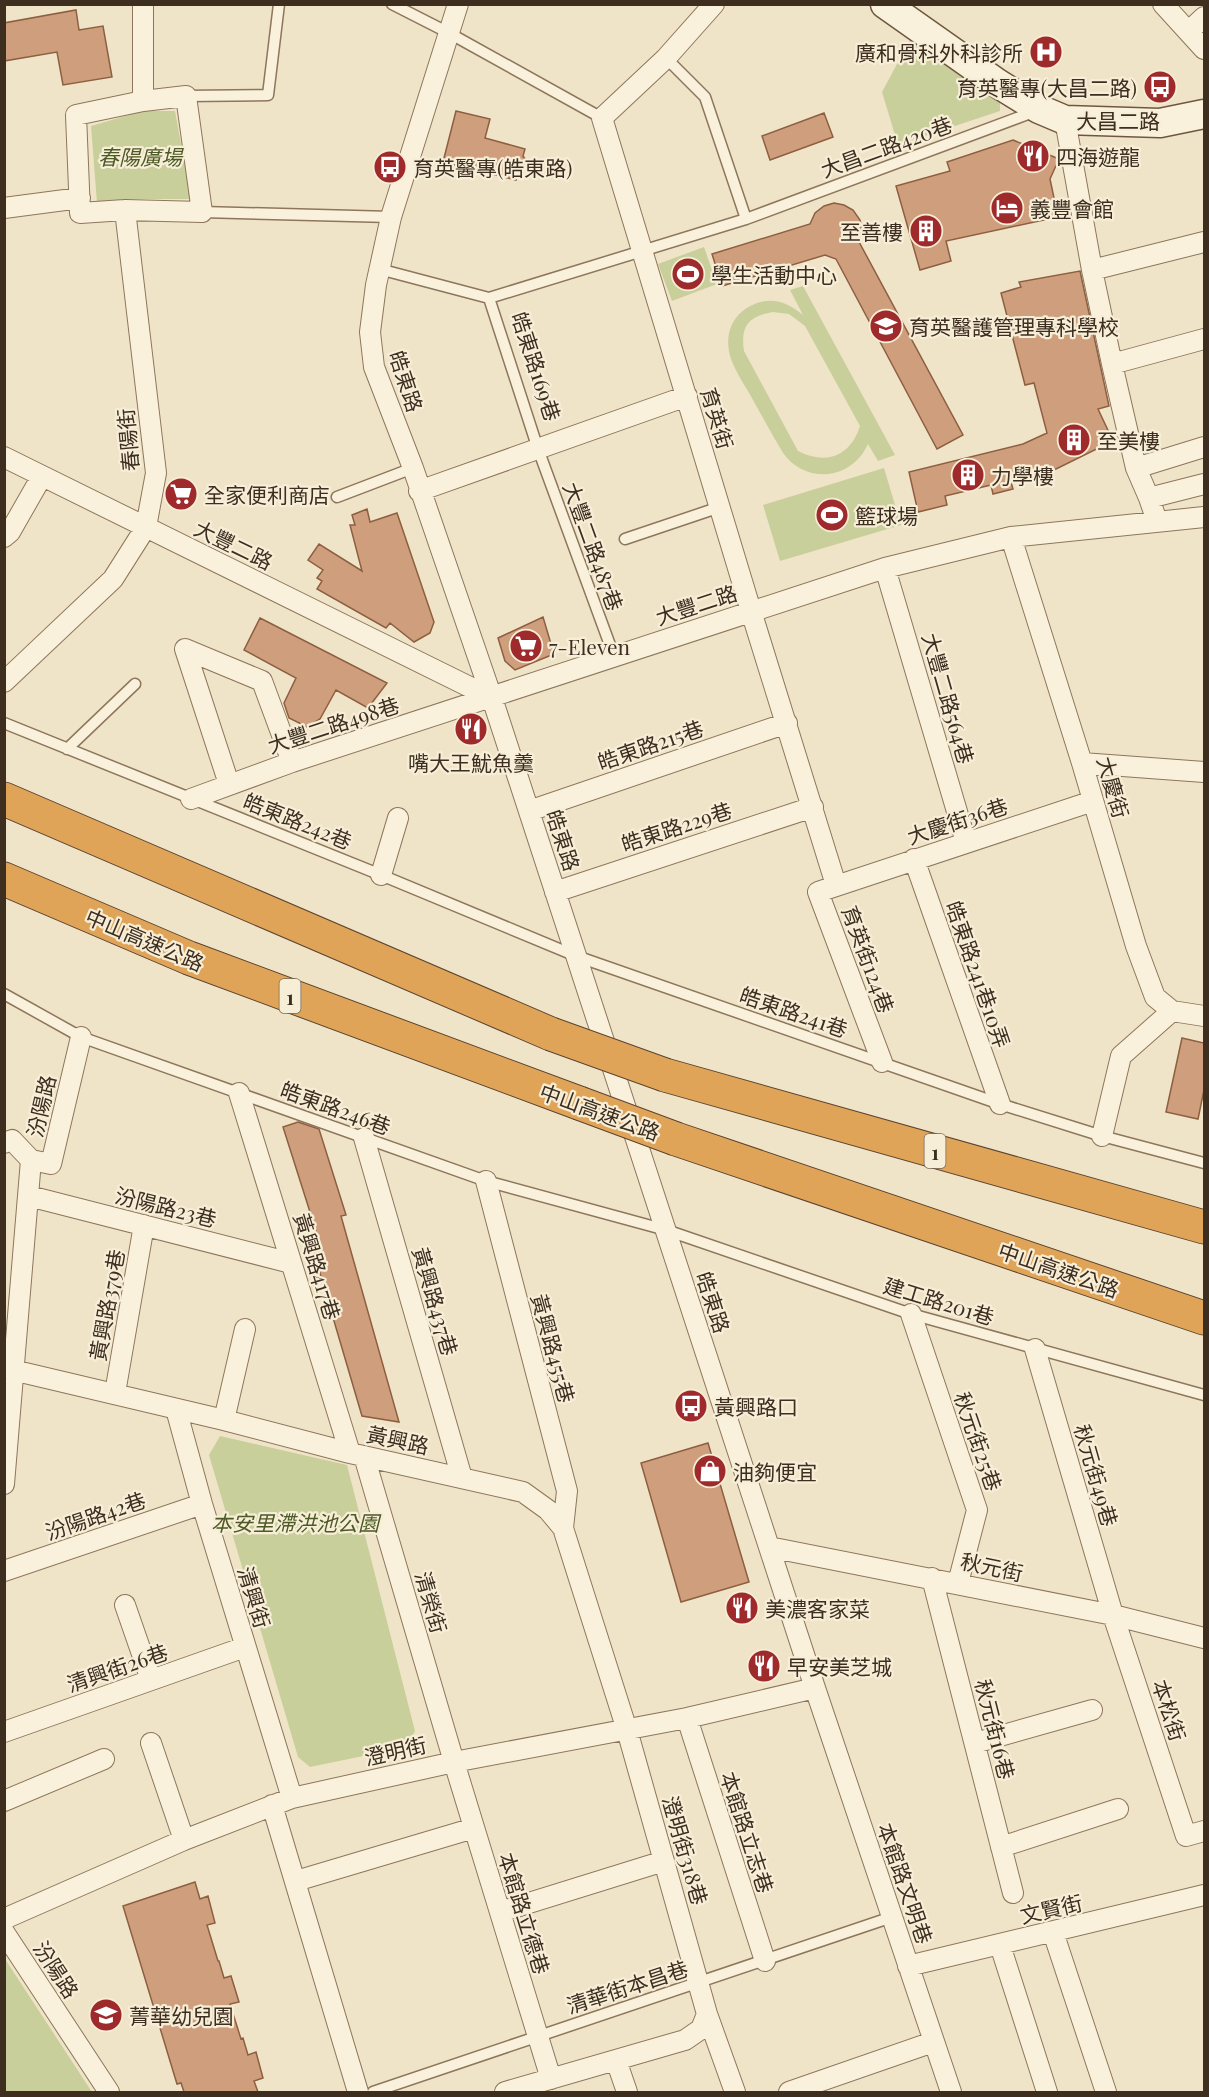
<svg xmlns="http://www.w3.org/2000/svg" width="1209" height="2097" viewBox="0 0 1209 2097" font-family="'Playfair Display','Noto Sans TC',serif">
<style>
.green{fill:#c9cf9b;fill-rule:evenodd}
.building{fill:#cf9f7d;stroke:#8d5f41;stroke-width:1.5}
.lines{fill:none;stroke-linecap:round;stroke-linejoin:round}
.lane-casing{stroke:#8d765c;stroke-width:13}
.street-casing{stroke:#8d765c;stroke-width:22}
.secondary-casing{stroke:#6f573f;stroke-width:31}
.highway-casing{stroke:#5b4430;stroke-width:35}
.lane{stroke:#faf1dc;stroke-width:10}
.street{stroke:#faf1dc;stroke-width:20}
.secondary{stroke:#faf1dc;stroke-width:28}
.highway{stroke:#e0a458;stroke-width:33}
.highway-bridge-casing{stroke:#5b4430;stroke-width:35;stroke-linecap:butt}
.highway-bridge{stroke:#e0a458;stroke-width:33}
.labels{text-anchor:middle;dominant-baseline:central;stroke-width:4.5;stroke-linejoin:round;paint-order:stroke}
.shield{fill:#f7eed8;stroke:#756857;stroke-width:1.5}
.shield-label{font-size:20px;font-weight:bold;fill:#3d2e20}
.poi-label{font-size:21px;fill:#3d2e20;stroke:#f7eed8;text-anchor:start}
.street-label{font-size:21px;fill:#3d2e20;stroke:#f7eed8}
.park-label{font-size:21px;font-style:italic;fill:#4d5a26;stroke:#f7eed8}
</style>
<rect width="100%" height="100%" fill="#f0e4c8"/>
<!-- green -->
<path class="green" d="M912,36L1000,97V111L898,145L882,92Z
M143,111H175L191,199H127L97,203L91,126Z
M704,247L717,284L672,301L658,264Z
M803,286L895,455L878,461L868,444C852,480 806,485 783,453C773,436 763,418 753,400C746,387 736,373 731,359C723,335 732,312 757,303C775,297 789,303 803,315L790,290ZM773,312L789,314L805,326L860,426C850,457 826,465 798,451L744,351C740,326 749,316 773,312Z
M884,468L901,525L780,561L763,505Z
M220,1436L347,1465L415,1731L407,1747L310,1767L298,1757L209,1455Z
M4,1959H5L92,2092H5Z"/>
<!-- building -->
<path class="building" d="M76,10L79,30L103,26L112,77L63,85L57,52L4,61V23Z
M456,111L490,119L485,138L525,149L523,156L528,163L519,170L516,180L443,162Z
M824,113L833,137L770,160L762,136Z
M1013,140L1059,159L1050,179L1058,217L946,241L951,261L920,270L896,186L950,171L947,162Z
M834,203L844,205L853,210L860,220L862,230L858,240L963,435L937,449L836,259L825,255L722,286L712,254L810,224L815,213L824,206Z
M1080,271L1109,406L1098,409L1113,441L1054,470L1010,479L1013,489L993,494L991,485L945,496L947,505L918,512L909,472L1023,444L1047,433L1034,383L1025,385L1001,293L1021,287L1019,282Z
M367,509L370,522L397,513L434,622L430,633L414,642L390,623L386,628L317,589L322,581L317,578L323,570L308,560L319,544L362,571L350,525H355L352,515Z
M543,617L554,654L515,670L505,661L498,638Z
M260,618L387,683L368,708L336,690L320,719L307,727L289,718L284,703L296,678L244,650Z
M1182,1038L1204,1043V1090L1198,1119L1166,1112Z
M298,1122L319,1129L346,1215L341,1216L399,1422L362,1416L309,1236L317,1234L283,1127Z
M708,1443L749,1582L681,1602L641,1463Z
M195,1882L200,1899L208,1896L215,1923L207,1925L218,1961H219L224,1978L231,1976L239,2002L230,2004L241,2039L243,2038L248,2055L256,2052L263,2078L254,2081L258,2092H184L181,2083L177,2084L123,1906Z"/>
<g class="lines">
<!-- lane casing -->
<g class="lane-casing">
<path id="lane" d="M392,4L449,33L602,118
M666,58L705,97L746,219
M186,96L268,95L279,4
M202,212L391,217
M379,269L489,298
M489,298L746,219L1036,111
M489,298L538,449L614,656
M337,497L413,468
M625,539L720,507
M4,723L381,875L576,956L1000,1104L1102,1136L1204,1163
M67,749L135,684
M4,994L81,1037L486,1181L666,1230L911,1314L1204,1395
M373,2092L892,1917"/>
</g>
<!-- street casing -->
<g class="street-casing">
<path id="street" d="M458,4L391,217L376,285L370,332L374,367L413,468L492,698L815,1688L951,2092
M714,4L666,58L602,118L751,611L836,885
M1163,4L1204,49
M1189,31L1204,17
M186,96L202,212L125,210L80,213L76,115L143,101Z
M143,101V4
M1065,120L1092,270L1112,364L1136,468L1149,498L1157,521
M4,208L80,198
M1092,270L1204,242
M1112,364L1204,339
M4,457L492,698
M1136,468L1204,447
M419,491L687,396
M1149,498L1204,484
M4,537L10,532L42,476
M1011,537L1082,763L1136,946L1155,997L1172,1011L1204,1016
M885,568L966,842
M4,682L113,579L146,527L156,473L125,210
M1082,763L1204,772
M229,784L185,649L262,681L292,762
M191,799L292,762L885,568L1011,537L1204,517
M529,811L787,723
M914,859L1000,1104
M381,875L398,818
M555,892L813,807
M882,1062L818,892L1093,801
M239,1093L350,1453
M1102,1136L1121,1056L1172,1011
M364,1138L462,1478
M4,1143L12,1140L31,1160
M31,1160L51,1164L81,1037
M486,1181L567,1491L563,1528
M29,1196L291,1263
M911,1314L977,1510L958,1583
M1035,1349L1113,1615L1186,1836L1204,1831
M4,1368L224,1420L350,1453L523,1492L548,1510L563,1528L627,1730L707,2014L701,2029L685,2040L505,2092
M115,1393L144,1225
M176,1409L202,1504L292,1798
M224,1420L245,1329
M364,1456L454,1762L551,2079
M4,1484L31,1160
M769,1547L1113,1615L1204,1638
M4,1571L202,1504
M932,1578L1013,1893
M125,1605L151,1680
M687,1718L765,1961
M4,1732L245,1647
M151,1743L184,1840
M975,1743L1092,1710
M4,1801L104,1759
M272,1805L358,2092
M1001,1847L1118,1809
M296,1881L474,1828
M500,1912L664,1861
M4,1919L184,1840L292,1798L454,1762L687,1718L815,1688
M4,1932L109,2092
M1053,1932L1106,2092
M1000,1945L1047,2092
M908,1966L1204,1895
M707,2014L735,2092
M616,2060L627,2092
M789,2092L933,2042"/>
</g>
<!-- secondary casing -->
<g class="secondary-casing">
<path id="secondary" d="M885,4L997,83L1039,109L1065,120L1160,123L1204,114"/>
</g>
<!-- highway casing -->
<g class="highway-casing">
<path id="highway" d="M4,799L551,1034
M4,879L189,958L579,1103
M665,1075L1204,1227
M676,1139L1204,1318"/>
</g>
<!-- lane -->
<use href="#lane" class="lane"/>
<!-- street -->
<use href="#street" class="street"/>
<!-- secondary -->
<use href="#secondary" class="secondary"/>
<!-- highway -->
<use href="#highway" class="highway"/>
<!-- highway-bridge casing -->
<g class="highway-bridge-casing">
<path id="highway-bridge" d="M551,1034L665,1075
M579,1103L676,1139"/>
</g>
<!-- highway-bridge -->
<use href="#highway-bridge" class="highway-bridge"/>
</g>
<!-- icons -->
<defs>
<g id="hospital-disc" transform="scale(1.725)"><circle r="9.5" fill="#9e2a2b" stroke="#f7eed8"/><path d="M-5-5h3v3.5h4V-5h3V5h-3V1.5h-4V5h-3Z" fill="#fff"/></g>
<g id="bus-disc" transform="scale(1.725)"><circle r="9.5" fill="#9e2a2b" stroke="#f7eed8"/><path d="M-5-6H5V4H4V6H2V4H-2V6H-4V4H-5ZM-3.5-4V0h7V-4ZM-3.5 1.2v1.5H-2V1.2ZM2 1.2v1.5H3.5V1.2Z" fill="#fff"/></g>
<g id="restaurant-disc" transform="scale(1.725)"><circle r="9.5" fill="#9e2a2b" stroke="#f7eed8"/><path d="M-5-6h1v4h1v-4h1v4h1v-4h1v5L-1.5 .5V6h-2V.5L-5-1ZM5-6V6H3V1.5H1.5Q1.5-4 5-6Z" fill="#fff"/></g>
<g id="hotel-disc" transform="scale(1.725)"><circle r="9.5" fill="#9e2a2b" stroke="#f7eed8"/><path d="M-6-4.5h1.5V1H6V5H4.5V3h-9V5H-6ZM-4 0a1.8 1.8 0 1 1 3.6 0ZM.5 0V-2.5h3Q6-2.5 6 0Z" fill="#fff"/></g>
<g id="building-disc" transform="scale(1.725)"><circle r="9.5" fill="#9e2a2b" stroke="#f7eed8"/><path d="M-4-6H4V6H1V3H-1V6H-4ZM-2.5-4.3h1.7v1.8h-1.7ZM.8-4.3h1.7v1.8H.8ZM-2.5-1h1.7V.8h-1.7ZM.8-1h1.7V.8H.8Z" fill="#fff"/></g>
<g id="stadium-disc" transform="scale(1.725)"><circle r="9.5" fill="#9e2a2b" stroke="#f7eed8"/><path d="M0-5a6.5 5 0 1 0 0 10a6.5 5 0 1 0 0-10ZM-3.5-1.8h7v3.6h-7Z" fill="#fff"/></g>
<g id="school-disc" transform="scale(1.725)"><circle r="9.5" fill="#9e2a2b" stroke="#f7eed8"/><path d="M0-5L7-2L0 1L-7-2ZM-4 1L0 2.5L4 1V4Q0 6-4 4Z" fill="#fff"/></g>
<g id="supermarket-disc" transform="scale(1.725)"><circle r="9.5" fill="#9e2a2b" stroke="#f7eed8"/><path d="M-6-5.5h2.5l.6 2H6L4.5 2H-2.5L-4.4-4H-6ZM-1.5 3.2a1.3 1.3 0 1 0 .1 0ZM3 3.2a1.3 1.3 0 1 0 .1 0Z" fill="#fff"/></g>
<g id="shop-disc" transform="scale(1.725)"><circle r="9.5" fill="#9e2a2b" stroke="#f7eed8"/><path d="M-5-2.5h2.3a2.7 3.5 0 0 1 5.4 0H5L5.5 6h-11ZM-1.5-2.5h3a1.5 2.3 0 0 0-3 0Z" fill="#fff"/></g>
</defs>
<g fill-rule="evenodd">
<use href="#hospital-disc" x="1046" y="52"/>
<use href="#bus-disc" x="1160" y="87"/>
<use href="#restaurant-disc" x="1033" y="156"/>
<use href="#bus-disc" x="390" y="167"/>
<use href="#hotel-disc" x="1007" y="208"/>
<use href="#building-disc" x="926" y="231"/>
<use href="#stadium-disc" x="688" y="274"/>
<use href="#school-disc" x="886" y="326"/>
<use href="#building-disc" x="1074" y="440"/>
<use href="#building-disc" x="968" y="475"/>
<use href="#supermarket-disc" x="181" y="494"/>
<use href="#stadium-disc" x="832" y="515"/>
<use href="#supermarket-disc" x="526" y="646"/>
<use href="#restaurant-disc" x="471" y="729"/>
<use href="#bus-disc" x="691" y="1406"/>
<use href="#shop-disc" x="710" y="1471"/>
<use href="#restaurant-disc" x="742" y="1608"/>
<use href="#restaurant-disc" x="764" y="1666"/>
<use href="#school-disc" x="106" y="2015"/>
</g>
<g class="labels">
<!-- shield labels -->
<g class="shield">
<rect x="279.5" y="979" width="21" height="34" rx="4.5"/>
<rect x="924.5" y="1134" width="21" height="34" rx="4.5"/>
</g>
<g class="shield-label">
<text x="290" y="996">1</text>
<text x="935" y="1151">1</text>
</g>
<!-- poi labels -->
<g class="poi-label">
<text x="1023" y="52" text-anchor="end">廣和骨科外科診所</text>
<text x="1137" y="87" text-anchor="end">育英醫專(大昌二路)</text>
<text x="1056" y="156">四海遊龍</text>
<text x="413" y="167">育英醫專(皓東路)</text>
<text x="1030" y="208">義豐會館</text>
<text x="903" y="231" text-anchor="end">至善樓</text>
<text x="711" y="274">學生活動中心</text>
<text x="909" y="326">育英醫護管理專科學校</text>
<text x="1097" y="440">至美樓</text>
<text x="991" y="475">力學樓</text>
<text x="204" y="494">全家便利商店</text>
<text x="855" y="515">籃球場</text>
<text x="549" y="646">7-Eleven</text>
<text x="471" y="762" text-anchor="middle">嘴大王魷魚羹</text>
<text x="714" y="1406">黃興路口</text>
<text x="733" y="1471">油夠便宜</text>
<text x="765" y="1608">美濃客家菜</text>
<text x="787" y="1666">早安美芝城</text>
<text x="129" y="2015">菁華幼兒園</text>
</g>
<!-- street labels -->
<g class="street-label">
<text x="1118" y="120">大昌二路</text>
<text transform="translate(886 146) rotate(-20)">大昌二路420巷</text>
<text transform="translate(537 366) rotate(72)">皓東路169巷</text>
<text transform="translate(407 381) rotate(72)">皓東路</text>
<text transform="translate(718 418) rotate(73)">育英街</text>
<text transform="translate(127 440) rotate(-95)">春陽街</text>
<text transform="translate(234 544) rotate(26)">大豐二路</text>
<text transform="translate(594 546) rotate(70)">大豐二路487巷</text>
<text transform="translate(696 604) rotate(-18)">大豐二路</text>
<text transform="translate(949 698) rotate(74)">大豐二路564巷</text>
<text transform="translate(333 724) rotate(-18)">大豐二路498巷</text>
<text transform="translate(650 744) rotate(-19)">皓東路215巷</text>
<text transform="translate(1114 787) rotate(74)">大慶街</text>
<text transform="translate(298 820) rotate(22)">皓東路242巷</text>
<text transform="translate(957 820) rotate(-18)">大慶街36巷</text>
<text transform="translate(676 826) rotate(-18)">皓東路229巷</text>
<text transform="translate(564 840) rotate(72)">皓東路</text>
<text transform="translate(145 939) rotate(23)">中山高速公路</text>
<text transform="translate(869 959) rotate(70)">育英街124巷</text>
<text transform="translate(979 974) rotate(71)">皓東路241巷10弄</text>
<text transform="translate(794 1011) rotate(19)">皓東路241巷</text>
<text transform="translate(40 1106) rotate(-77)">汾陽路</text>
<text transform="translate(336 1107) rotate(20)">皓東路246巷</text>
<text transform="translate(600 1111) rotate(20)">中山高速公路</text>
<text transform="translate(166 1206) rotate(14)">汾陽路23巷</text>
<text transform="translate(318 1266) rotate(73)">黃興路417巷</text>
<text transform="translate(1059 1269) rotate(19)">中山高速公路</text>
<text transform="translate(939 1300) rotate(17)">建工路201巷</text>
<text transform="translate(436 1301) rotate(74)">黃興路437巷</text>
<text transform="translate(714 1302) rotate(72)">皓東路</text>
<text transform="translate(106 1305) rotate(-80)">黃興路379巷</text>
<text transform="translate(554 1348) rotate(75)">黃興路455巷</text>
<text transform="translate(398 1439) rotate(12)">黃興路</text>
<text transform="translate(979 1441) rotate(71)">秋元街25巷</text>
<text transform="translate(1097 1475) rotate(74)">秋元街49巷</text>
<text transform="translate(95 1515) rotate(-19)">汾陽路42巷</text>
<text transform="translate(992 1566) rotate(12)">秋元街</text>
<text transform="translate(255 1597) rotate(73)">清興街</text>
<text transform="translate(432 1602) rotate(74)">清榮街</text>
<text transform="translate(117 1667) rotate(-19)">清興街26巷</text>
<text transform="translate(1170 1710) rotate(72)">本松街</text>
<text transform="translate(996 1729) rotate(76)">秋元街16巷</text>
<text transform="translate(395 1750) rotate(-13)">澄明街</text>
<text transform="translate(748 1832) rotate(72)">本館路立志巷</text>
<text transform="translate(686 1850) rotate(74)">澄明街318巷</text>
<text transform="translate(906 1883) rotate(71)">本館路文明巷</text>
<text transform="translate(1051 1908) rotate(-13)">文賢街</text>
<text transform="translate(525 1913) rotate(73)">本館路立德巷</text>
<text transform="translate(57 1969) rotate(57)">汾陽路</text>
<text transform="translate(627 1986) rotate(-18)">清華街本昌巷</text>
</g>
<!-- park labels -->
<g class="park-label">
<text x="140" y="156">春陽廣場</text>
<text x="295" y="1522">本安里滯洪池公園</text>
</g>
</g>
<!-- border -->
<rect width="1209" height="2097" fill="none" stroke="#3d2e20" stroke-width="12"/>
</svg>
